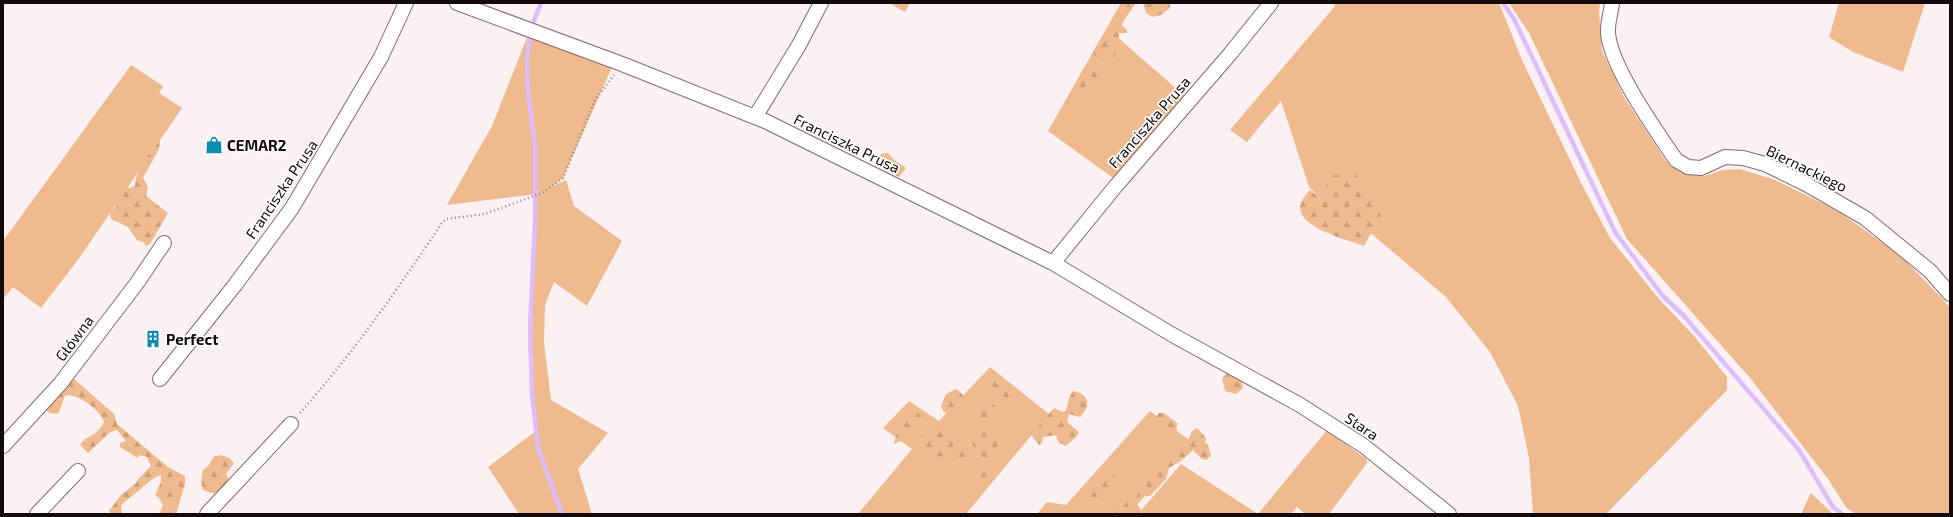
<svg xmlns="http://www.w3.org/2000/svg" width="1953" height="517" viewBox="0 0 1953 517" font-family="'Exo 2',sans-serif">
<style>
.grass{fill:#efba8e}
.forest{fill:url(#forest-firs)}
.lines{fill:none;stroke-linecap:round;stroke-linejoin:round}
.stream{stroke:#ddbdfb;stroke-width:4.5}
.street-casing{stroke:#836b70;stroke-width:16}
.path{stroke:#908687;stroke-width:2.5;stroke-dasharray:1 3;stroke-linecap:butt}
.street{stroke:#fff;stroke-width:14}
.labels{text-anchor:middle;dominant-baseline:central;stroke-width:3.5;stroke-linejoin:round;paint-order:stroke}
.street-label{font-size:15px;fill:#120a0b;stroke:#fff}
.poi-label{font-size:15px;font-weight:bold;fill:#120a0b;stroke:#fff;text-anchor:start}
</style>
<defs>
<pattern id="forest-firs" width="22" height="20" patternUnits="userSpaceOnUse"><rect width="22" height="20" fill="#efba8e"/><path d="M5 1l3.5 6h-7zM16 11l3.5 6h-7z" fill="#cc9f79"/></pattern>
</defs>
<rect width="100%" height="100%" fill="#fbf0f2"/>
<!-- grass -->
<path class="grass" d="M889,3H910L905,12Z
M1121,3H1133L1116,36L1186,97L1116,180L1048,131Z
M1334,3H1499L1522,60L1582,185L1610,238L1659,299L1695,337L1727,377V390L1606,514H1533L1529,458L1518,406L1490,352L1446,297L1373,235L1321,199L1309,187L1281,101L1247,142L1230,130L1335,6Z
M1509,3H1600L1599,12L1602,51L1625,99L1666,161L1683,173L1705,176L1722,170L1740,169L1775,180L1820,202L1842,214L1901,256L1950,307V514H1855L1846,507L1828,479L1751,379L1627,239L1529,33Z
M1839,3H1925L1903,72L1853,52L1829,37Z
M528,35L612,67L563,178L551,187L566,180L574,206L622,241L587,306L554,282L545,305L544,343L551,400L608,433L578,469L592,514H519L488,467L536,431L531,355L535,195L537,194L447,205L492,126Z
M131,65L163,86L159,93L182,108L80,257L41,308L13,287L3,299V241Z
M990,367L1049,414L966,514H858L912,449L883,428L909,401L939,421Z
M1150,411L1192,442L1129,514H1037L1047,502L1066,505Z
M1327,430L1366,459L1367,463L1329,514H1305L1297,507L1291,514H1138L1181,464L1258,514Z
M1811,493L1833,514H1801Z"/>
<!-- forest -->
<path class="forest" d="M1128,3H1136L1121,24L1127,30V33H1119V44L1113,60L1099,58L1097,59L1096,63C1107,73 1096,84 1088,94H1080L1078,81L1084,67L1091,66L1096,56L1093,52L1104,33C1115,31 1123,13 1128,3Z
M1143,3H1170V8L1161,15L1152,17L1146,13Z
M160,141L159,149L143,178L148,187L146,196L168,213L150,244L146,246L143,242L137,240L128,227L111,219L110,213L116,206L122,190L135,186C135,171 150,152 160,141Z
M888,153L894,160L906,168L899,177L886,170L884,164L879,163L877,158L881,154Z
M1354,170L1381,215L1364,246C1348,240 1298,228 1300,206C1301,200 1306,195 1310,190L1325,202L1327,177Z
M1228,373L1241,378L1243,388L1236,394L1225,391L1222,378Z
M73,378L114,414L117,424L168,467L185,476V484L176,514H159L163,505L159,498L155,495L161,482V475L154,478L121,505L122,514H110L109,511L121,495L136,483L138,479L151,466L147,457L140,455L138,458L120,447V443L126,441L117,430L109,433L88,453L80,445C87,434 96,438 104,422C102,412 76,391 65,396L58,414L50,413L45,408Z
M993,380L1006,389L1011,400L1002,402L995,398L992,384Z
M956,389C964,394 968,401 965,410H956L952,416L943,411L941,406L946,394Z
M1073,391C1090,394 1091,406 1080,417L1069,414L1067,422L1079,432L1078,435L1066,446L1058,442L1056,435L1043,437L1042,443L1039,445L1031,435L1054,408L1063,412L1066,411L1069,398Z
M989,402L995,405V410L987,417H981L978,414L983,406Z
M915,412L921,415V421L916,434L894,444L896,435C904,428 906,418 915,412Z
M1159,413H1164L1177,423L1176,433L1167,436L1157,426V422L1154,419Z
M987,428L997,430L999,438L995,456C976,460 974,453 971,436L978,430Z
M1197,428L1206,438L1205,443L1208,444L1211,456L1206,460L1202,459L1193,450L1181,461L1169,468L1166,479L1150,496L1136,497L1152,470L1165,460L1162,454L1188,440L1192,431Z
M936,430L946,431L953,435V446L962,452H972L971,465H965L963,460C954,454 948,457 937,456C932,456 926,454 921,453L916,442L921,434L927,440L934,436Z
M221,455L229,458L234,463L226,474L230,481L221,492L211,493L203,490L201,482L203,470L209,465L213,457Z
M1106,467L1110,469L1115,477L1109,486L1113,495L1111,499L1103,495L1100,496L1101,503L1087,498L1092,489L1097,492L1102,483L1099,476Z
M976,468L981,476L985,469H987L991,480L989,485L971,480V475Z
M1125,499L1129,507L1136,503L1142,511L1140,514H1115V503Z"/>
<g class="lines">
<!-- stream -->
<path class="stream" d="M541,3L531,28L527,57L528,92L535,145V220L530,329L532,394L538,448L562,514
M1503,3L1514,19L1615,232L1662,295L1683,315L1799,450L1833,507L1842,514"/>
<!-- street casing -->
<g class="street-casing">
<path id="street" d="M457,3L622,64L765,121L1053,263L1171,334L1300,405L1364,446L1449,514
M1612,3C1611,12 1608,21 1608,30C1607,62 1657,132 1676,160L1688,167L1701,168L1725,157L1743,158L1765,164L1806,184L1865,218L1930,271L1950,294
M755,117L799,45L821,3
M1053,263L1115,187L1230,54L1271,3
M160,379L235,285L292,208L381,57L406,3
M3,446L60,384L137,283L164,243
M37,514L78,471
M207,514L291,424"/>
</g>
<!-- path -->
<path class="path" d="M300,413C353,353 397,290 442,223L446,219L485,214L542,193L563,178L595,100L614,75"/>
<!-- street -->
<use href="#street" class="street"/>
</g>
<!-- icons -->
<defs>
<g id="shop-bare" transform="scale(1.38)"><path d="M-5-2.5h2.3a2.7 3.5 0 0 1 5.4 0H5L5.5 6h-11ZM-1.5-2.5h3a1.5 2.3 0 0 0-3 0Z" fill="#0e8cad" stroke="#fff" stroke-width="2.5" paint-order="stroke"/></g>
<g id="building-bare" transform="scale(1.38)"><path d="M-4-6H4V6H1V3H-1V6H-4ZM-2.5-4.3h1.7v1.8h-1.7ZM.8-4.3h1.7v1.8H.8ZM-2.5-1h1.7V.8h-1.7ZM.8-1h1.7V.8H.8Z" fill="#0e8cad" stroke="#fff" stroke-width="2.5" paint-order="stroke"/></g>
</defs>
<g fill-rule="evenodd">
<use href="#shop-bare" x="214" y="145"/>
<use href="#building-bare" x="153" y="339"/>
</g>
<g class="labels">
<!-- street labels -->
<g class="street-label">
<text transform="translate(1149 122) rotate(-49)">Franciszka Prusa</text>
<text transform="translate(847 143) rotate(26)">Franciszka Prusa</text>
<text transform="translate(1807 168) rotate(26)">Biernackiego</text>
<text transform="translate(281 189) rotate(-56)">Franciszka Prusa</text>
<text transform="translate(74 338) rotate(-53)">Główna</text>
<text transform="translate(1362 426) rotate(34)">Stara</text>
</g>
<!-- poi labels -->
<g class="poi-label">
<text x="227" y="145">CEMAR2</text>
<text x="166" y="339">Perfect</text>
</g>
</g>
<!-- border -->
<rect width="1953" height="517" fill="none" stroke="#120a0b" stroke-width="8"/>
</svg>
